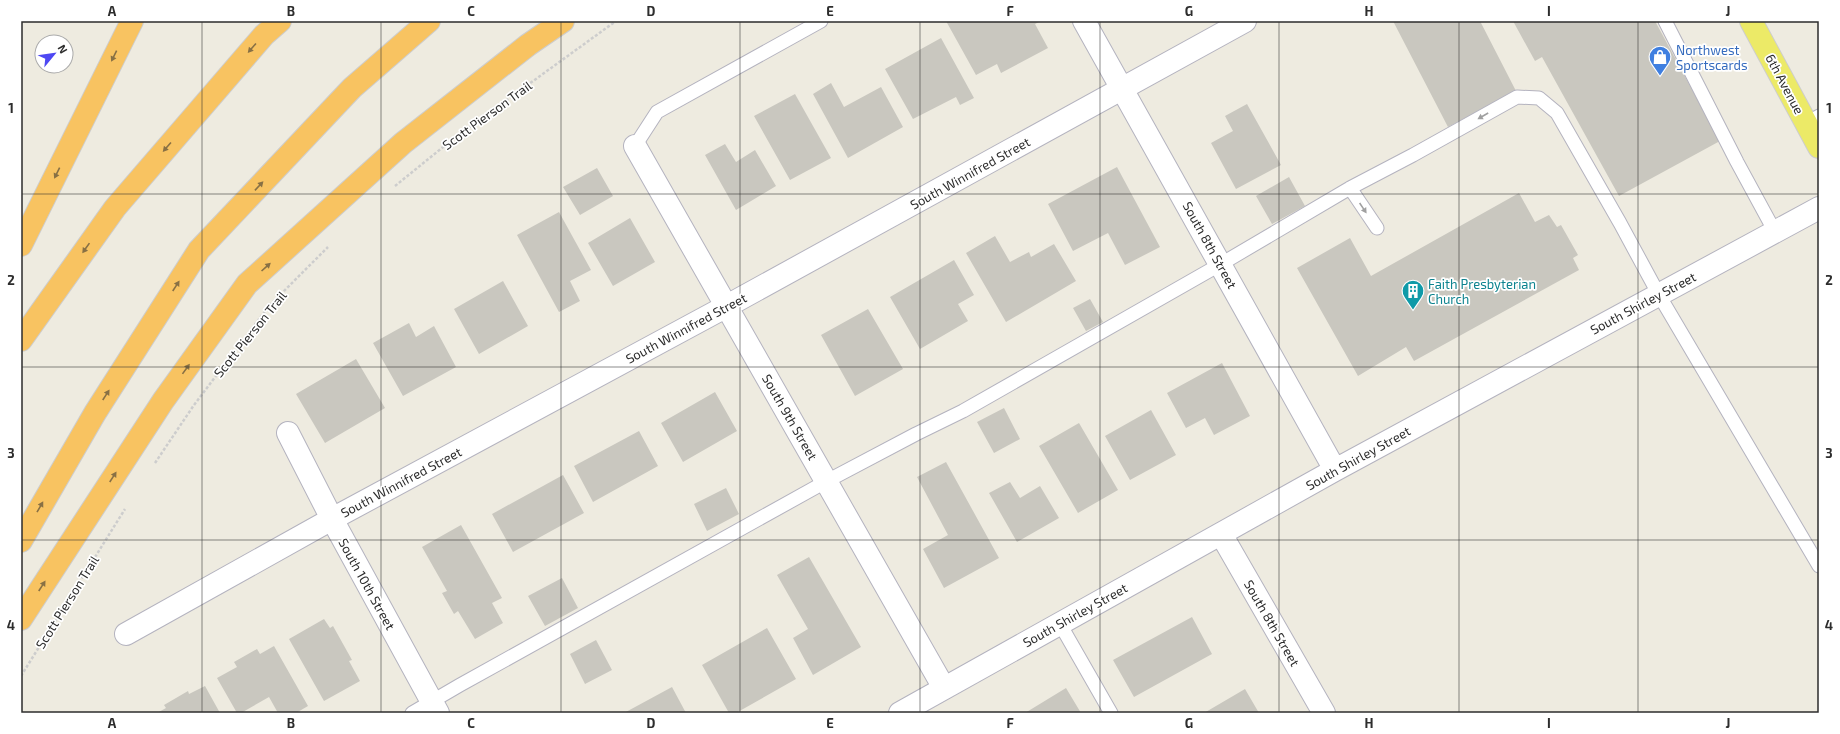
<svg xmlns="http://www.w3.org/2000/svg" width="1840" height="734" viewBox="0 0 1840 734" font-family="'Exo 2',sans-serif">
<style>
.building{fill:#c9c7bf}
.lines{fill:none;stroke-linecap:round;stroke-linejoin:round}
.service-casing{stroke:#b4b3bf;stroke-width:15}
.minor-casing{stroke:#b4b3bf;stroke-width:24}
.primary-casing{stroke:#cdcdcd;stroke-width:24}
.motorway-casing{stroke:#cdcdcd;stroke-width:24}
.path{stroke:#cdcdcd;stroke-width:2.5;stroke-dasharray:3 2;stroke-linecap:butt}
.service{stroke:#fff;stroke-width:13}
.minor{stroke:#fff;stroke-width:22}
.primary{stroke:#ecea67;stroke-width:22}
.motorway{stroke:#f8c361;stroke-width:22}
.oneway{fill:#887044}
.oneway2{fill:#a0a0a0}
.grid{fill:none;stroke:#2d2d2d;stroke-width:1;stroke-opacity:0.55}
.labels{text-anchor:middle;dominant-baseline:central;stroke-width:3.5;stroke-linejoin:round;paint-order:stroke}
.shop-label{font-size:13px;fill:#366cbe;stroke:#fff;text-anchor:start}
.street-label{font-size:13px;fill:#2d2d2d;stroke:#fff}
.culture-label{font-size:13px;fill:#0d838f;stroke:#fff;text-anchor:start}
.neatline{fill:none;stroke:#2d2d2d;stroke-width:1.5}
.grid-label{font-size:13px;text-anchor:middle;font-weight:bold;fill:#2d2d2d}
</style>
<rect width="100%" height="100%" fill="#eeebe0"/>
<!-- building -->
<path class="building" d="M946,21H1041L1035,24L1048,48L1001,73L997,64L976,75Z
M1393,21H1480L1516,91L1448,127Z
M1513,21H1655L1720,141L1619,196L1542,57L1535,61Z
M941,38L974,98L960,105L956,97L913,119L885,69Z
M831,83L844,107L881,87L903,127L848,158L813,94Z
M795,94L831,158L790,180L754,116Z
M1247,104L1281,165L1236,189L1211,143L1233,131L1225,116Z
M725,144L736,162L755,150L776,186L736,210L705,155Z
M1117,167L1160,247L1125,265L1108,233L1073,251L1048,204Z
M597,168L613,196L580,215L563,187Z
M1289,177L1305,206L1272,224L1256,196Z
M1519,193L1535,222L1549,215L1557,227L1561,225L1578,255L1573,258L1579,270L1414,361L1406,347L1358,376L1297,268L1350,238L1371,276Z
M559,212L591,270L570,281L580,301L559,312L517,235Z
M630,218L655,262L613,286L588,243Z
M995,236L1010,262L1029,252L1031,257L1054,244L1076,281L1006,322L966,253Z
M954,260L974,295L958,304L968,321L920,349L890,297Z
M503,281L528,326L479,354L454,309Z
M1090,299L1103,322L1086,331L1073,308Z
M868,309L903,369L855,396L821,335Z
M409,323L416,337L434,326L456,367L403,396L373,343Z
M356,359L385,408L325,443L296,394Z
M1222,363L1250,416L1214,435L1205,418L1186,428L1167,393Z
M715,392L737,431L683,462L661,423Z
M1004,408L1020,439L994,453L977,422Z
M1151,410L1176,455L1130,480L1105,436Z
M1079,423L1118,490L1078,513L1039,446Z
M639,431L658,466L593,502L574,466Z
M946,462L999,558L944,588L923,549L948,535L917,477Z
M563,475L584,513L513,552L492,514Z
M1010,482L1020,498L1040,486L1059,518L1017,542L989,493Z
M726,488L739,514L707,531L694,504Z
M461,525L502,598L492,603L503,623L475,639L458,611L454,614L442,593L447,591L422,547Z
M809,557L861,647L813,675L793,638L808,629L777,575Z
M562,578L578,608L545,626L528,596Z
M1192,617L1212,654L1134,697L1113,660Z
M324,619L330,628L333,626L352,660L349,661L360,681L324,701L289,639Z
M767,628L796,679L736,713H729L702,665Z
M596,640L612,670L585,684L570,654Z
M274,646L308,706L296,713H278L269,697L241,713H237L217,678L237,667L234,662L257,649L260,654Z
M205,686L220,713H157L166,708L164,705L188,691L189,694Z
M672,687L686,713H624Z
M1066,688L1081,713H1025Z
M1245,689L1259,713H1204Z"/>
<g class="lines">
<!-- service casing -->
<g class="service-casing">
<path id="service" d="M1665,21L1737,162L1775,232
M1807,123L1819,116
M635,146L657,112L821,21
M1350,188L1377,228
M1060,624L1111,713
M412,713L460,685L827,481L916,434L963,411L1221,264L1350,188L1413,155L1517,97L1539,98L1557,113L1620,223L1659,295L1819,566"/>
</g>
<!-- minor casing -->
<g class="minor-casing">
<path id="minor" d="M1084,21L1335,470
M635,146L944,688
M288,433L332,519L438,713
M1221,534L1324,713
M126,634L332,519L727,306L1245,21
M900,713L1335,470L1819,208"/>
</g>
<!-- primary casing -->
<g class="primary-casing">
<path id="primary" d="M1751,21L1819,147"/>
</g>
<!-- motorway casing -->
<g class="motorway-casing">
<path id="motorway" d="M21,245L132,21
M21,340L115,208L264,35L280,21
M21,541L95,413L199,250L352,88L429,21
M21,619L163,401L247,284L403,143L528,45L563,21"/>
</g>
<!-- path -->
<path class="path" d="M395,186L453,139L616,21
M155,463L194,405L269,306L328,247
M21,676L125,509"/>
<!-- service -->
<use href="#service" class="service"/>
<!-- minor -->
<use href="#minor" class="minor"/>
<!-- primary -->
<use href="#primary" class="primary"/>
<!-- motorway -->
<use href="#motorway" class="motorway"/>
</g>
<!-- one-way arrows -->
<defs><path id="oneway-solid" d="M-6-.8H1V-3.2L6.5 0L1 3.2V.8H-6Z"/></defs>
<g class="oneway">
<use href="#oneway-solid" transform="translate(252 48) rotate(131)"/>
<use href="#oneway-solid" transform="translate(114 56) rotate(116)"/>
<use href="#oneway-solid" transform="translate(167 147) rotate(131)"/>
<use href="#oneway-solid" transform="translate(57 173) rotate(116)"/>
<use href="#oneway-solid" transform="translate(259 186) rotate(-47)"/>
<use href="#oneway-solid" transform="translate(86 248) rotate(125)"/>
<use href="#oneway-solid" transform="translate(266 267) rotate(-42)"/>
<use href="#oneway-solid" transform="translate(176 286) rotate(-57)"/>
<use href="#oneway-solid" transform="translate(186 369) rotate(-54)"/>
<use href="#oneway-solid" transform="translate(106 395) rotate(-57)"/>
<use href="#oneway-solid" transform="translate(113 477) rotate(-57)"/>
<use href="#oneway-solid" transform="translate(40 507) rotate(-60)"/>
<use href="#oneway-solid" transform="translate(42 586) rotate(-57)"/>
</g>
<g class="oneway2">
<use href="#oneway-solid" transform="translate(1483 116) rotate(150)"/>
<use href="#oneway-solid" transform="translate(1363 208) rotate(56)"/>
</g>
<!-- grid -->
<path class="grid" d="M202,21V713M381,21V713M561,21V713M740,21V713M920,21V713M1100,21V713M1279,21V713M1459,21V713M1638,21V713M21,194H1819M21,367H1819M21,540H1819"/>
<!-- icons -->
<defs>
<g id="shop-pin" transform="scale(1.15)"><path d="M0 17L-7.5 6A9.5 9.5 0 1 1 7.5 6Z" fill="#3f7fe0" stroke="#fff"/><path d="M-5-2.5h2.3a2.7 3.5 0 0 1 5.4 0H5L5.5 6h-11ZM-1.5-2.5h3a1.5 2.3 0 0 0-3 0Z" fill="#fff"/></g>
<g id="building-pin" transform="scale(1.15)"><path d="M0 17L-7.5 6A9.5 9.5 0 1 1 7.5 6Z" fill="#0f9aa8" stroke="#fff"/><path d="M-4-6H4V6H1V3H-1V6H-4ZM-2.5-4.3h1.7v1.8h-1.7ZM.8-4.3h1.7v1.8H.8ZM-2.5-1h1.7V.8h-1.7ZM.8-1h1.7V.8H.8Z" fill="#fff"/></g>
</defs>
<g fill-rule="evenodd">
<use href="#shop-pin" x="1660" y="57"/>
<use href="#building-pin" x="1413" y="291"/>
</g>
<g class="labels">
<!-- shop labels -->
<g class="shop-label">
<text x="1676" y="50">Northwest<tspan x="1676" dy="15">Sportscards</tspan></text>
</g>
<!-- street labels -->
<g class="street-label">
<text transform="translate(1785 84) rotate(62)">6th Avenue</text>
<text transform="translate(487 115) rotate(-36)">Scott Pierson Trail</text>
<text transform="translate(970 173) rotate(-29)">South Winnifred Street</text>
<text transform="translate(1210 245) rotate(61)">South 8th Street</text>
<text transform="translate(1643 303) rotate(-28)">South Shirley Street</text>
<text transform="translate(686 328) rotate(-28)">South Winnifred Street</text>
<text transform="translate(250 334) rotate(-51)">Scott Pierson Trail</text>
<text transform="translate(790 417) rotate(60)">South 9th Street</text>
<text transform="translate(1358 458) rotate(-29)">South Shirley Street</text>
<text transform="translate(401 482) rotate(-28)">South Winnifred Street</text>
<text transform="translate(367 584) rotate(61)">South 10th Street</text>
<text transform="translate(67 602) rotate(-58)">Scott Pierson Trail</text>
<text transform="translate(1075 615) rotate(-29)">South Shirley Street</text>
<text transform="translate(1272 623) rotate(60)">South 8th Street</text>
</g>
<!-- culture labels -->
<g class="culture-label">
<text x="1428" y="284">Faith Presbyterian<tspan x="1428" dy="15">Church</tspan></text>
</g>
</g>
<!-- border -->
<rect width="1840" height="734" fill="none" stroke="#ffffff" stroke-width="44"/>
<!-- north arrow -->
<g transform="translate(54 54) rotate(61)"><circle r="19" fill="#ffffff" stroke="#ababab"/>
<path d="M0-3L7 15L0 10L-7 15Z" fill="#4e48f3"/>
<text y="-6" font-size="11" font-weight="bold" text-anchor="middle" fill="#2d2d2d">N</text>
</g>
<rect x="22" y="22" width="1796" height="690" class="neatline"/>
<g class="grid-label">
<text x="112" y="16">A</text>
<text x="291" y="16">B</text>
<text x="471" y="16">C</text>
<text x="651" y="16">D</text>
<text x="830" y="16">E</text>
<text x="1010" y="16">F</text>
<text x="1189" y="16">G</text>
<text x="1369" y="16">H</text>
<text x="1549" y="16">I</text>
<text x="1728" y="16">J</text>
<text x="11" y="113">1</text>
<text x="1829" y="113">1</text>
<text x="11" y="285">2</text>
<text x="1829" y="285">2</text>
<text x="11" y="458">3</text>
<text x="1829" y="458">3</text>
<text x="11" y="630">4</text>
<text x="1829" y="630">4</text>
<text x="112" y="728">A</text>
<text x="291" y="728">B</text>
<text x="471" y="728">C</text>
<text x="651" y="728">D</text>
<text x="830" y="728">E</text>
<text x="1010" y="728">F</text>
<text x="1189" y="728">G</text>
<text x="1369" y="728">H</text>
<text x="1549" y="728">I</text>
<text x="1728" y="728">J</text>
</g>
</svg>
